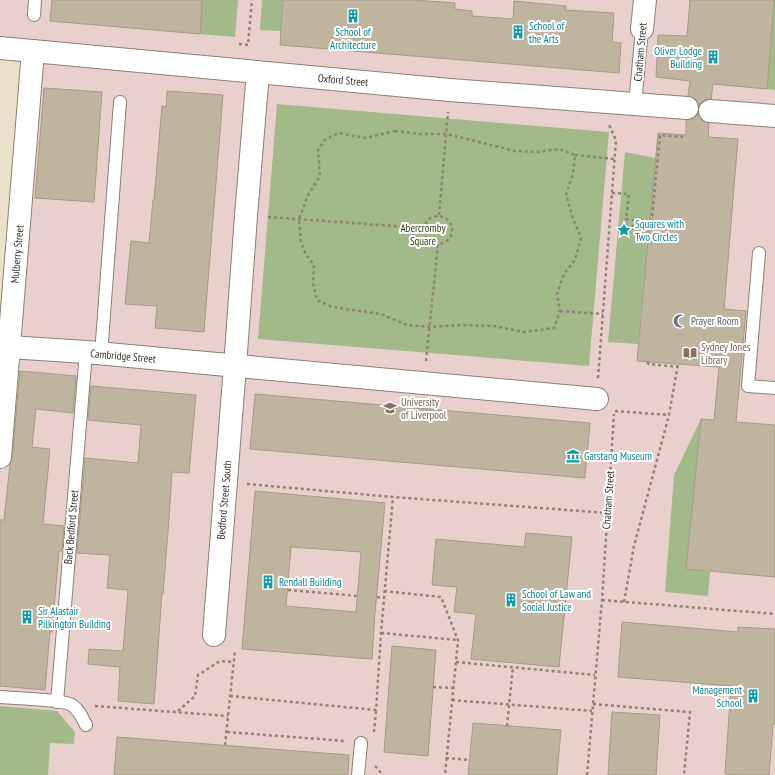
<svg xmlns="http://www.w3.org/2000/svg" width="775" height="775" viewBox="0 0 775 775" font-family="'PT Sans Narrow',sans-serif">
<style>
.education{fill:#ead0cd}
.green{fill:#a2b98a}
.building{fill:#bfb49e;stroke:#a59a85;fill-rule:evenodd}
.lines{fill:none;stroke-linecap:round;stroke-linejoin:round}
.lane-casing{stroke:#8c816d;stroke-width:14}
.street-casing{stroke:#8c816d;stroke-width:24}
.secondary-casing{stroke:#8c816d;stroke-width:24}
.path{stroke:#8b8474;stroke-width:2.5;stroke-dasharray:3 3;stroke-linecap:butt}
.lane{stroke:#fff;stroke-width:12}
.street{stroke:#fff;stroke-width:22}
.secondary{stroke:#fff;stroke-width:22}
.labels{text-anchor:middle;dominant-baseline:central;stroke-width:4;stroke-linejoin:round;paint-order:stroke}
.culture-label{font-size:11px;fill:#0d838f;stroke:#fff;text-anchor:start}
.street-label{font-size:11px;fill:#342f27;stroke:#fff}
.park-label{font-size:11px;fill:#293c10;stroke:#fff}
.worship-label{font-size:11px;fill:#5b616d;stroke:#fff;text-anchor:start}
.education-label{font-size:11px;fill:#785e54;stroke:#fff;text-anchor:start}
</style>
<rect width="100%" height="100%" fill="#ebe0c9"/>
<!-- education -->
<path class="education" d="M0,0H775V775H0V457L33,52L0,48Z"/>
<!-- green -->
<path class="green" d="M202,0H238L235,37L200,34Z
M262,0H283L281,31L260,30Z
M774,0H775V90L767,89Z
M277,104L609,132L589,366L258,339Z
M625,152L656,158L638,344L608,342Z
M701,419L686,569L710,572L708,596L665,592L674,475Z
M0,706L57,711L75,732L74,744L50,743L48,775H0Z"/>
<!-- building -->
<path class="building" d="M52,0H202L200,34L50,21Z
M283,0H414L455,3V9L472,11V16L513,19L514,1L566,6V10L614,13L612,42L621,43L619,73L280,45Z
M690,0H774L767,89L713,84L711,99L704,100L700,104L699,106L698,102L694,98L688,96L690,81L656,77L658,35L687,36Z
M44,88L102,92L94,202L35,198Z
M167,91L223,95L204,332L155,328L157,306L125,304L131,241L149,243L153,200H154L162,106L166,107Z
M698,113L699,117L703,121L709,123L708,137L738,139L724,309L746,311L736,422L775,425V577L686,569L701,419L714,420L719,367L637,361L658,133L686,135V120L693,119L697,115Z
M20,371L76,376L73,413L36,409L32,447L50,449L43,524L64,526L62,551H59L52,632H50L45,690L0,686V520H4L10,464L12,458Z
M91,386L196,395L189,473L172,472L169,519L163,594L162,593L154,704L118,701L120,667L88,664L89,649L123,651L128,590L107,588L110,555L77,553L85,458L138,463L141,425L88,420Z
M255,394L590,423L585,478L250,449Z
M255,491L385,503L375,613L372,659L242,649ZM291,547L361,552L356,612L286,606Z
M526,533L572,537L559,667L471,659L476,614L454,612L457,587L432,585L436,539L524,547Z
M622,622L738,632V627L775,629V724H773L769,775H739L725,774L731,686L618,677Z
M392,646L436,650L428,756L384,752Z
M612,712L660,715L656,775H608Z
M473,723L561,730L557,775H468Z
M117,737L349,755L348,775H114Z"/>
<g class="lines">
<!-- lane casing -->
<g class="lane-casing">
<path id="lane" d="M34,15L35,0
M635,104L642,29
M759,253L748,386L775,388
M101,354L120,102
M0,697C12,698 65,700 72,705C79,710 82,717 86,725
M57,702L86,352
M358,775L361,743"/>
</g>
<!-- street casing -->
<g class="street-casing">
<path id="street" d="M642,29L645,0
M9,347L86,352L597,399
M0,457L33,51
M214,635L235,366L246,216L258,72"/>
</g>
<!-- secondary casing -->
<g class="secondary-casing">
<path id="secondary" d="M0,48L450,90L687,108
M710,111L775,116"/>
</g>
<!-- path -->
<path class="path" d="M239,44L248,45L252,0
M395,131L420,134H447L515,151L538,152L559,149L575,155L573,174L566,195L573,218L581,238L575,260L564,274L557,294L560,311L554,328L524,332L494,326L461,325L430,327L407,325L381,314L332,307L317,300L313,283L314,265L306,255L301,242L299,219L308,195L320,176L318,150L325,140L338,133L366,138Z
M575,155L614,159
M612,193L629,194L626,219L633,220V227L649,228
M439,215L448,112
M424 230a14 14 0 1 1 28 0a14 14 0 1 1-28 0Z
M268,217L423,228
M651,228L660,135L683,137
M560,311L603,314
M426,361L438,244
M647,362L649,364L678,367
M598,378L616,140L609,125
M615,411L669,415
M247,484L393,497L608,513
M288,590L358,596
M384,591L441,597L458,640L445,775
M377,597L384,598
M602,600L775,614
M624,602L634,546L669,415L678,364
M381,633L458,640
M456,662L595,675
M433,687L453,688
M230,696L376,710L381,633L393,497
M452,700L592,711
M593,704L690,712L684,775
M95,706L228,716
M178,711L195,696L198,675L220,661L234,662
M507,726L513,667
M227,732L345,741
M374,732L376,710
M225,745L235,650
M446,758L469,760
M375,766L383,775
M587,775L602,600L614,414"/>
<!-- lane -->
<use href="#lane" class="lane"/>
<!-- street -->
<use href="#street" class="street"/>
<!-- secondary -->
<use href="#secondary" class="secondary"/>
</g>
<!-- icons -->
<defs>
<g id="building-bare" transform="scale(1.08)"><path d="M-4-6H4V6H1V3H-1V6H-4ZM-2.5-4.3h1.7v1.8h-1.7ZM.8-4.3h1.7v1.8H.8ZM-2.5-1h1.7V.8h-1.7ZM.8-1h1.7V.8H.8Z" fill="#0f9aa8" stroke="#fff" stroke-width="2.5" paint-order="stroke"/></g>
<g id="sight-bare" transform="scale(1.08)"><path d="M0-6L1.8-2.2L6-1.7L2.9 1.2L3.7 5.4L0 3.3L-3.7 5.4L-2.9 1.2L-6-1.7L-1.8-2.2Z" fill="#0f9aa8" stroke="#fff" stroke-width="2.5" paint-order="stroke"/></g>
<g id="mosque-bare" transform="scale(1.08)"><path d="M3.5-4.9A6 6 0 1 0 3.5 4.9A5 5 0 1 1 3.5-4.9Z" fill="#6b7280" stroke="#fff" stroke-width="2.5" paint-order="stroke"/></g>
<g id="library-bare" transform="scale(1.08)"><path d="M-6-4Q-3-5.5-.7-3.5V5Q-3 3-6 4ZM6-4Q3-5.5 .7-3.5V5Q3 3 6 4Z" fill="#8d6e63" stroke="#fff" stroke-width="2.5" paint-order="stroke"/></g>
<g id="university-bare" transform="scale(1.08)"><path d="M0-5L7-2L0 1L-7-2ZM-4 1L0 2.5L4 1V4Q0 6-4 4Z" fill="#8d6e63" stroke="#fff" stroke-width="2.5" paint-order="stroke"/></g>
<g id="museum-bare" transform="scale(1.08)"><path d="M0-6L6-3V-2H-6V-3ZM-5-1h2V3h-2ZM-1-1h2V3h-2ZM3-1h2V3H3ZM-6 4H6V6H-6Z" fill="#0f9aa8" stroke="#fff" stroke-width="2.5" paint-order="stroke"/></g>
</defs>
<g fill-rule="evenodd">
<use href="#building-bare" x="353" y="16"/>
<use href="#building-bare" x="518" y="32"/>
<use href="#building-bare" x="713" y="57"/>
<use href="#sight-bare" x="624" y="230"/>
<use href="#mosque-bare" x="680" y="321"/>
<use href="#library-bare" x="690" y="353"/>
<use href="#university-bare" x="390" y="408"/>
<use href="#museum-bare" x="573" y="456"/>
<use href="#building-bare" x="268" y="582"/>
<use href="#building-bare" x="511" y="600"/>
<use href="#building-bare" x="27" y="617"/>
<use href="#building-bare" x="753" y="696"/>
</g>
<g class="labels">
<!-- culture labels -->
<g class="culture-label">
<text x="529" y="26">School of<tspan x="529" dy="13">the Arts</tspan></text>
<text x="353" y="32" text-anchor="middle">School of<tspan x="353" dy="13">Architecture</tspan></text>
<text x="702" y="51" text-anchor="end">Oliver Lodge<tspan x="702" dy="13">Building</tspan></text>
<text x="635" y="224">Squares with<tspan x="635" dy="13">Two Circles</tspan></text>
<text x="584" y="456">Garstang Museum</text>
<text x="279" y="582">Rendall Building</text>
<text x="522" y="594">School of Law and<tspan x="522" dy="13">Social Justice</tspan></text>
<text x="38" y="611">Sir Alastair<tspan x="38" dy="13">Pilkington Building</tspan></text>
<text x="742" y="690" text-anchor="end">Management<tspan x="742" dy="13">School</tspan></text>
</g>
<!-- street labels -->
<g class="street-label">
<text transform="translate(640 52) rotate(-85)">Chatham Street</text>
<text transform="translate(343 80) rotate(5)">Oxford Street</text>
<text transform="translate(17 254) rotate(-85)">Mulberry Street</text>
<text transform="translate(123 356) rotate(5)">Cambridge Street</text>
<text transform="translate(224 500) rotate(-85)">Bedford Street South</text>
<text transform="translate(608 500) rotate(-86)">Chatham Street</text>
<text transform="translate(71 527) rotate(-85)">Back Bedford Street</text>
</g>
<!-- park labels -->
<g class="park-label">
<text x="423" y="228">Abercromby<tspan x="423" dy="13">Square</tspan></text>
</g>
<!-- worship labels -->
<g class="worship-label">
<text x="691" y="321">Prayer Room</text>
</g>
<!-- education labels -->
<g class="education-label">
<text x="701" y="347">Sydney Jones<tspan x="701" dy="13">Library</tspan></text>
<text x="401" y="402">University<tspan x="401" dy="13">of Liverpool</tspan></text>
</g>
</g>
</svg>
